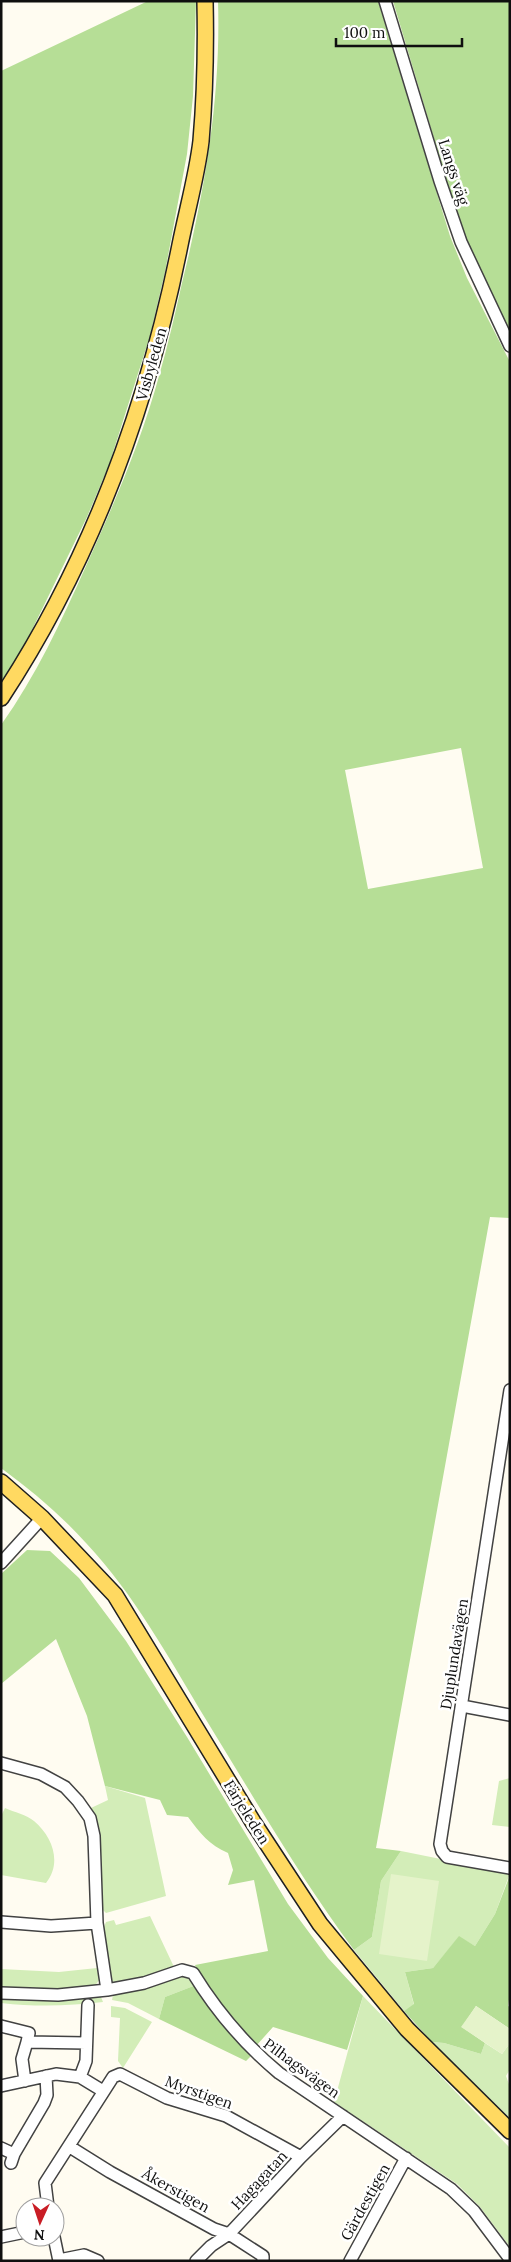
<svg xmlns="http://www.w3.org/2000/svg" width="511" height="2262" viewBox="0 0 511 2262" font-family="Lora,serif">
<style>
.green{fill:#d3edb8}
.forest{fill:#b6de96;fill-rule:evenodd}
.pitch{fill:#e5f3ca}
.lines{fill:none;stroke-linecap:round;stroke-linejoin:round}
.minor-casing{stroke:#424242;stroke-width:14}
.major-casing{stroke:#202020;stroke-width:18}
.minor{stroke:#fff;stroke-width:11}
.major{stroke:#ffd961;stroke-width:15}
.labels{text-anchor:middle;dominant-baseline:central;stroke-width:5;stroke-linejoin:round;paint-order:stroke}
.street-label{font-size:15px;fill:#0f0f0f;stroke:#fff}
</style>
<rect width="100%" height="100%" fill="#fffcf1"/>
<!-- green -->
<path class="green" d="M510,1778V1827L492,1825L499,1781Z
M105,1786L145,1798L166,1896L106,1913L102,1909L97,1825L91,1808L108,1800Z
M5,1808C14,1812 27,1815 34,1821C53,1837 62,1863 46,1883L1,1875V1816Z
M401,1851L510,1873L495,1914L475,1946L459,1937L433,1968L405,1972L414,2005L404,2011L354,1950L372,1937L381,1881Z
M150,1916L174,1967L141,1979L114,1983L109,1976L104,1927L106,1922L114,1920L116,1925Z
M97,1968L99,1980L95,1986L57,1991L1,1988V1969L59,1972Z
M182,1976L190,1978L196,1985L165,1997L159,2019L128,2003L112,2000L113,1995Z
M363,1996L510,2148V2247L480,2207L457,2184L334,2102Z
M1,1997L60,2000L101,1997L103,2002C69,2006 36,2007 1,2003Z
M111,2006L125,2008L152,2022L123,2068L118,2061L120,2018L111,2017Z
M432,2042L444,2043L481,2054L485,2043L502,2054L510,2043V2069L506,2076L510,2087V2118Z"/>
<!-- forest -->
<path class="forest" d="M148,1H196L193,96L187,154L165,272L150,336L109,465L87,517L29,636L1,684V71Z
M218,1H378L450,236L467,278L510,362V1218L490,1217L376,1848L401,1851L381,1881L372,1937L354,1950C299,1876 253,1796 205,1718C169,1658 134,1594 86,1543C61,1515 31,1490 1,1468V725C36,676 61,622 86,566C114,504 141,442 159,376C168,345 175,314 182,283C205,190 221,97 218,1ZM461,748L483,868L368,889L345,770Z
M393,1H508L510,5V332L477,267L458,219Z
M27,1550L50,1551L79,1578L126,1641L187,1737L288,1904L328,1958L363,1996L347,2050L273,2027L256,2046L212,1998L195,1965L268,1951L254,1880L228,1885L233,1870L228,1853C209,1845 200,1833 188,1817L167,1815L160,1800L105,1786L87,1716L56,1639L1,1684V1574Z
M510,1875V1993L508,2006L510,2007V2029L476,2006L462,2027L485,2043L481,2054L444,2043L432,2042L404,2011L414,2004L405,1972L433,1968L459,1936L475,1946L495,1914Z
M196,1985L205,2003L251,2056L246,2061L159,2019L165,1997Z"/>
<!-- pitch -->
<path class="pitch" d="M391,1874L439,1881L427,1961L379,1954Z
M476,2006L510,2029V2043L502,2054L461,2027Z"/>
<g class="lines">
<!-- minor casing -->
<g class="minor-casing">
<path id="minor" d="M385,1L440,181L461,242L510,346
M510,1390L440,1844L442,1851L447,1857L510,1868
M1,1563L42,1518
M462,1706L510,1715
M1,1763L41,1774L65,1787L78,1801L90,1818L94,1836L97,1923L107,1990
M1,1922L51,1926L97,1923
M1,1993L58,1995L107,1990L144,1983L182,1970L193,1973C217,2012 244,2044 279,2073L451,2189L474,2211L510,2259
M1,2026L29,2033L27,2042
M80,2077L86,2061L88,2005
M25,2081L22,2059L27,2042L86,2043
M1,2086L56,2074L80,2077L103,2091
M70,2147L110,2172L214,2229L229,2234L263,2256V2261
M1,2148L14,2154
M11,2163L14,2154L44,2103L47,2095L46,2076
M48,2207L45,2183L113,2077L120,2074L167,2098L226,2116L301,2157
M1,2237L25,2232
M54,2237L59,2261
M59,2260L84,2255L98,2261
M196,2261L211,2246L229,2234L301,2157L343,2116
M350,2261L406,2158"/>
</g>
<!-- major casing -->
<g class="major-casing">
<path id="major" d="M1,698C91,561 148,405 180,245C187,210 197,175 201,141C205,95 206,47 205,1
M1,1482L42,1518L115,1595L253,1822L320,1924L407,2029L510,2131"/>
</g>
<!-- minor -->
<use href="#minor" class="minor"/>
<!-- major -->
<use href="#major" class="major"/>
</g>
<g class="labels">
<!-- street labels -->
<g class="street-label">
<text transform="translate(454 172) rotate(72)">Langs väg</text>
<text transform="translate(151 364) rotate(-74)">Visbyleden</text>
<text transform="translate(454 1654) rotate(-81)">Djuplundavägen</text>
<text transform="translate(247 1812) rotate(58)">Färjeleden</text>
<text transform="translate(302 2068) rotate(36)">Pilhagsvägen</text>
<text transform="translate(199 2092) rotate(20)">Myrstigen</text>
<text transform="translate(259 2180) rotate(-47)">Hagagatan</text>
<text transform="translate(176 2190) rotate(29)">Åkerstigen</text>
<text transform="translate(365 2202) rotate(-61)">Gärdestigen</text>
</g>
</g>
<!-- border -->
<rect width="511" height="2262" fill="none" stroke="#0f0f0f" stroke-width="5"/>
<!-- north arrow -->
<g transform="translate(40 2222) rotate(183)"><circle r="24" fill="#ffffff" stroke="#9f9f9f"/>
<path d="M0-4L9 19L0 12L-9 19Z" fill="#c91d25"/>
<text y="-8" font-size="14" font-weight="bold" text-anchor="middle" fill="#0f0f0f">N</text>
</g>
<!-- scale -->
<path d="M336 38v8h126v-8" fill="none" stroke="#0f0f0f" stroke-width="2.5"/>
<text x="344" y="38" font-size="15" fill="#0f0f0f" stroke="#ffffff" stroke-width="4" paint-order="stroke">100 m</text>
</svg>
